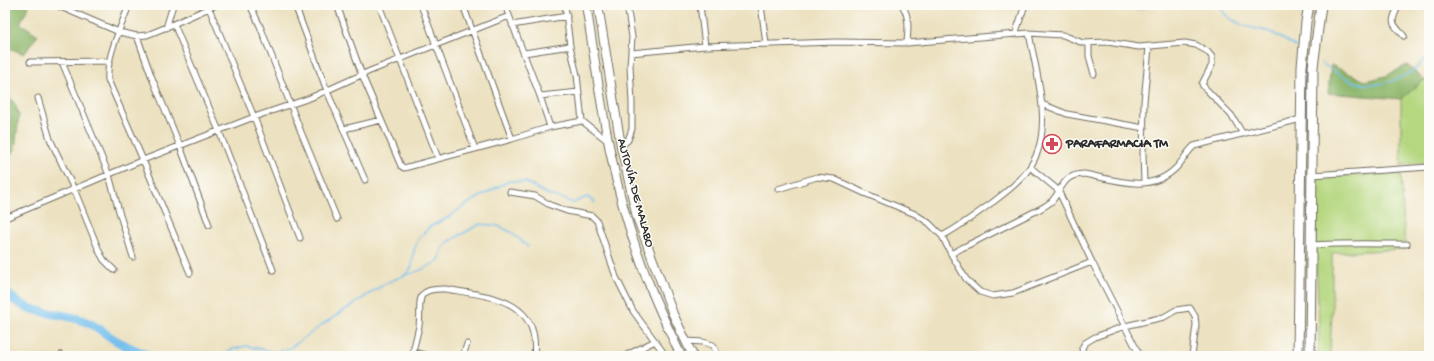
<svg xmlns="http://www.w3.org/2000/svg" width="1434" height="361" viewBox="0 0 1434 361" font-family="'Gochi Hand',sans-serif">
<style>
.green{fill:#b5d77f;stroke:#708155}
.forest{fill:#90b86e;stroke:#5e724c}
.lines{fill:none;stroke-linecap:round;stroke-linejoin:round}
.stream{stroke:#73bfed;stroke-width:1.5}
.river{stroke:#73bfed;stroke-width:9}
.street-casing{stroke:#6f6b5f;stroke-width:7}
.primary-casing{stroke:#6f6b5f;stroke-width:10}
.highway-casing{stroke:#6f6b5f;stroke-width:11}
.street{stroke:#fff;stroke-width:5}
.primary{stroke:#fff;stroke-width:8}
.highway{stroke:#fff;stroke-width:9}
.labels{text-anchor:middle;dominant-baseline:central;stroke-width:3;stroke-linejoin:round;paint-order:stroke}
.poi-label{font-size:13px;font-weight:bold;fill:#2b2b2b;stroke:#fdfcf7;text-anchor:start}
.street-label{font-size:13px;fill:#2b2b2b;stroke:#fdfcf7}
</style>
<rect width="100%" height="100%" fill="#fdfcf7"/>
<filter id="ink" filterUnits="userSpaceOnUse"><feTurbulence type="fractalNoise" baseFrequency=".025" numOctaves="2"/><feDisplacementMap in="SourceGraphic" scale="8" xChannelSelector="R" yChannelSelector="G"/><feConvolveMatrix kernelMatrix="1 2 1 2 8 2 1 2 1" color-interpolation-filters="sRGB"/></filter>
<filter id="wash" filterUnits="userSpaceOnUse"><feTurbulence type="fractalNoise" baseFrequency=".012" numOctaves="4" result="noise"/><feDisplacementMap in="SourceGraphic" scale="16" xChannelSelector="R" yChannelSelector="G"/><feGaussianBlur stdDeviation="0.9" result="paint"/><feColorMatrix in="noise" values="0 0 0 0 0 0 0 0 0 0 0 0 0 0 0 0 0 1.4 0 .05"/><feComposite in="paint" operator="in"/></filter>
<g filter="url(#wash)">
<rect width="100%" height="100%" fill="#ece1c0"/>
<!-- green -->
<path class="green" d="M1429,79V162L1401,165V99L1424,80Z
M1401,173L1405,249L1332,253V311L1330,356H1318L1319,327L1315,232L1318,177Z"/>
<!-- forest -->
<path class="forest" d="M5,5H26L29,7L20,23L38,35L24,54L5,46Z
M1331,65L1365,81L1386,76L1407,65L1424,80L1401,99L1328,93Z
M5,91L15,104L19,116L15,149L8,158L5,159Z"/>
<g class="lines">
<!-- stream -->
<path class="stream" d="M1126,5C1135,11 1141,10 1150,5
M1217,5L1229,18L1244,26L1271,32L1296,47
M1321,63C1330,69 1340,75 1350,80C1371,90 1396,82 1414,70C1420,66 1423,59 1429,55
M405,275C418,272 428,268 439,260L442,250L448,242L480,224L498,226L511,232L528,247
M223,356L230,350L246,346L275,352L290,348L322,325L386,283L405,275L412,267L413,254L418,240L429,227L449,217L462,207L492,190L509,181L525,182L549,195L564,199L573,203L587,197L595,202"/>
<!-- river -->
<path class="river" d="M5,291C29,319 59,309 89,323C99,328 107,335 115,340C126,346 137,351 149,356"/>
</g>
</g>
<g filter="url(#ink)">
<g class="lines">
<!-- street casing -->
<g class="street-casing">
<path id="street" d="M56,5L119,32L137,36L147,35L162,29L216,5
M129,5C121,27 106,57 108,80L143,160L190,273
M250,5L260,26L301,132L337,219
M295,5L327,91L365,180
M337,5L362,75L401,166L404,168L512,139L550,127L582,121L577,75L570,46L565,5
M379,5L438,158
M421,5L475,149
M463,5L512,139
M505,5L540,96L550,127
M700,5L705,46
M761,5L766,44
M902,5C910,17 908,30 907,43
M1399,5C1390,23 1391,22 1404,36
M209,8L254,117L300,238
M174,24L219,131L273,270
M512,25L567,16
M166,28L173,5
M1015,35L1025,5
M137,36L152,78L180,146L209,225
M1089,43V56L1094,74
M524,53L570,46
M631,53L705,46L836,42L907,43L1029,33L1045,34L1063,35L1083,43L1107,42L1139,47L1185,43L1196,45L1207,51L1212,57V65L1202,84L1204,87L1232,116L1243,134
M30,62L110,61
M62,62L109,175L120,215L133,257
M540,96L579,92
M38,98L50,139L74,189L100,253L104,260L114,270
M1042,104L1067,114L1144,128
M582,121L608,141
M344,129L381,120
M621,146L628,140L632,129V102L630,66L632,37L627,5
M1030,167L1058,190L1092,262L1140,356
M1312,175L1429,167
M1144,182L1143,155L1144,102L1149,47
M778,189L817,177L834,179L864,193L915,214L929,223L942,236L951,254L962,248L1042,208C1045,206 1049,204 1052,201C1064,187 1062,175 1084,174C1116,180 1150,194 1176,168C1183,161 1187,152 1194,146L1301,119
M510,192L535,196L550,205L567,211L592,216L597,221L616,277L633,311L655,341
M8,217L143,160L254,117L310,98L370,71L509,16
M942,236C960,227 976,214 993,202C1006,192 1021,181 1030,167C1055,130 1036,73 1029,33
M1310,245C1342,243 1375,244 1407,244
M951,254L966,279L980,292L993,296L1013,293L1092,262
M686,341L703,342L713,345L718,356
M413,352L429,356
M61,355L62,356
M412,356C414,346 417,336 419,326C422,302 412,288 445,289C487,296 541,298 534,356
M463,356L467,344
M625,356L655,341L666,356
M1083,356L1082,348L1085,343L1095,337L1125,326L1164,317L1176,310L1190,308L1195,316L1196,325L1192,356"/>
</g>
<!-- primary casing -->
<g class="primary-casing">
<path id="primary" d="M586,5C597,72 605,140 623,206C631,234 640,262 651,289C660,312 671,334 681,356
M598,5L621,146L637,217L673,314L693,356"/>
</g>
<!-- highway casing -->
<g class="highway-casing">
<path id="highway" d="M1298,356L1302,67L1306,22L1309,5
M1310,356L1313,67L1321,5"/>
</g>
<!-- street -->
<use href="#street" class="street"/>
<!-- primary -->
<use href="#primary" class="primary"/>
<!-- highway -->
<use href="#highway" class="highway"/>
</g>
</g>
<!-- icons -->
<defs>
<g id="pharmacy-ring" transform="scale(1)"><circle r="9.5" fill="#fdfcf7" stroke="#d1495b" stroke-width="1.5"/><path d="M-2-6h4v4h4v4h-4v4h-4v-4h-4v-4h4Z" fill="#d1495b"/></g>
</defs>
<g fill-rule="evenodd">
<use href="#pharmacy-ring" x="1052" y="144"/>
</g>
<g class="labels">
<!-- poi labels -->
<g class="poi-label">
<text x="1066" y="144">PARAFARMACIA TM</text>
</g>
<!-- street labels -->
<g class="street-label">
<text transform="translate(635 193) rotate(75)">AUTOVÍA DE MALABO</text>
</g>
</g>
<!-- margin -->
<rect width="1434" height="361" fill="none" stroke="#fdfcf7" stroke-width="20"/>
</svg>
